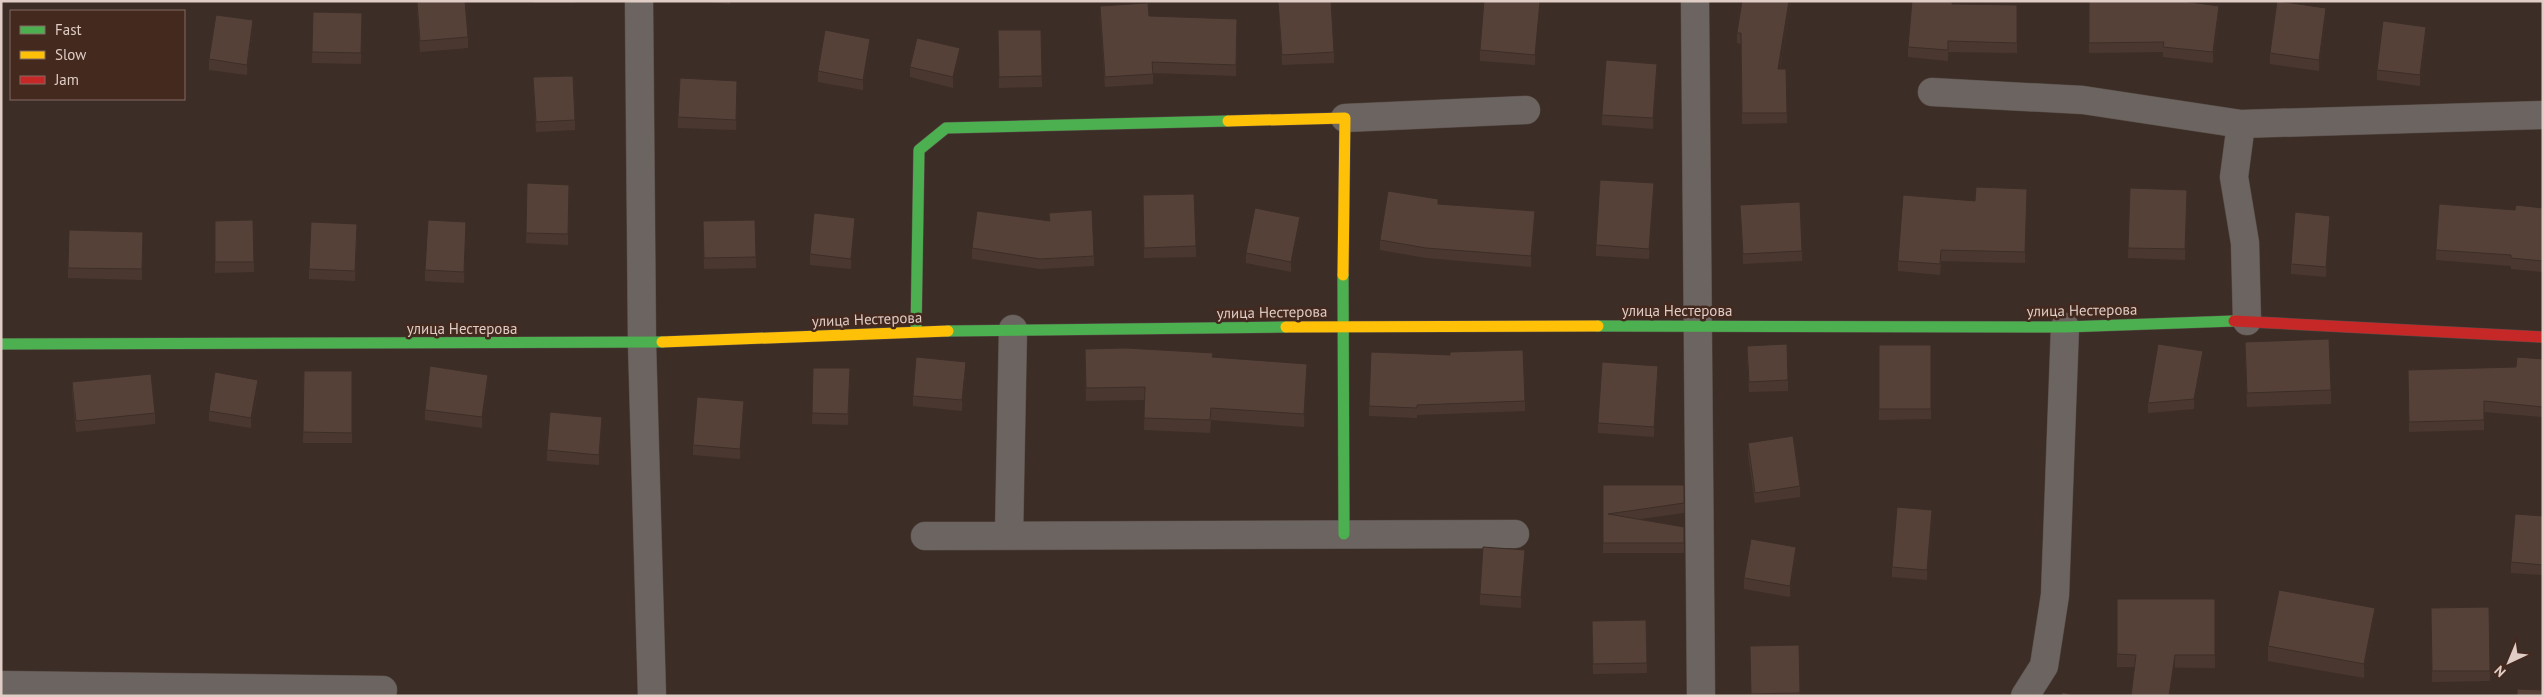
<svg xmlns="http://www.w3.org/2000/svg" width="2544" height="697" viewBox="0 0 2544 697" font-family="'PT Sans',sans-serif">
<style>
.lines{fill:none;stroke-linecap:round;stroke-linejoin:round}
.street-casing{stroke:#584b45;stroke-width:29}
.fast-casing{stroke:#584b45;stroke-width:12}
.slow-casing{stroke:#584b45;stroke-width:12}
.jam-casing{stroke:#584b45;stroke-width:12}
.street{stroke:#6c6460;stroke-width:28}
.fast{stroke:#4caf50;stroke-width:11}
.slow{stroke:#ffc107;stroke-width:11}
.jam{stroke:#c62828;stroke-width:11}
.wall{fill:#4a3830}
.shaded-wall{fill:#3c2e27}
.building{fill:#564138;stroke:#3c2e27}
.labels{text-anchor:middle;dominant-baseline:central;stroke-width:5;stroke-linejoin:round;paint-order:stroke}
.street-label{font-size:15px;fill:#dfcdc6;stroke:#44291f}
</style>
<rect width="100%" height="100%" fill="#3c2d27"/>
<g class="lines">
<!-- street casing -->
<g class="street-casing">
<path id="street" d="M639,1L642,343L652,696
M1695,1L1701,696
M1932,92L2083,100L2241,124L2543,115
M1345,118L1526,110
M2241,124L2234,177L2245,243L2247,321
M925,536L1515,534
M1009,536L1013,329
M1,685L383,690
M2025,696L2044,666L2055,595L2065,327"/>
</g>
<!-- fast casing -->
<g class="fast-casing">
<path id="fast" d="M1343,275L1344,534
M1598,326L2065,327L2234,321
M948,331L1286,327
M916,332L919,150L946,128L1228,121
M1,344L662,342"/>
</g>
<!-- slow casing -->
<g class="slow-casing">
<path id="slow" d="M1228,121L1345,118L1343,275
M1286,327L1598,326
M662,342L948,331"/>
</g>
<!-- jam casing -->
<g class="jam-casing">
<path id="jam" d="M2234,321L2543,337"/>
</g>
<!-- street -->
<use href="#street" class="street"/>
<!-- fast -->
<use href="#fast" class="fast"/>
<!-- slow -->
<use href="#slow" class="slow"/>
<!-- jam -->
<use href="#jam" class="jam"/>
</g>
<!-- wall -->
<path class="wall" d="M534,1H575V3H534Z
M696,1H730V4Z
M1278,1L1334,52V63L1282,65Z
M1540,1L1535,65L1480,61V50Z
M1791,1L1780,69H1786L1787,123L1742,124L1741,44L1737,43V33Z
M2089,1L2219,16L2213,63L2163,57V52L2089,53Z
M417,2L468,37V48L420,52L417,12Z
M2017,5V53L1948,52V61L1908,57V47Z
M1100,6L1149,16L1237,30L1236,76L1153,73V84L1105,87L1100,17Z
M313,12L362,13L361,64L312,63Z
M2326,18L2319,71L2270,64V53Z
M998,30H1041L1042,87L999,88Z
M253,31L247,75L209,70V59Z
M2426,37L2420,86L2377,80V70Z
M870,49L863,90L818,82V71Z
M960,58L953,88L910,77V67Z
M1657,74L1653,129L1602,125V115Z
M533,77L575,120V130L536,132Z
M737,81L736,130L678,128V117Z
M527,183L569,185L568,245L526,243Z
M2130,188L2187,200L2185,260L2128,258Z
M2027,189L2025,263L1941,261L1940,275L1898,271V261L1975,201Z
M1194,194L1196,257L1144,258L1143,205Z
M1654,194L1649,259L1596,256V245Z
M1438,204L1535,222L1531,267L1426,258L1380,250V240Z
M1740,205L1802,251V261L1743,264Z
M2543,208V272L2511,269V266L2436,260V250L2515,210Z
M1049,213L1094,256V266L1040,269L972,259V248L1049,221Z
M253,220L254,272L215,273V221Z
M755,220L756,268L704,269L703,221Z
M2330,226L2326,277L2291,274V264Z
M855,228L851,269L810,265V254Z
M1300,228L1291,272L1246,263V253Z
M143,232L142,280L68,278V268Z
M466,232L464,283L425,281V270Z
M357,234L355,281L309,279V269Z
M2245,342L2331,390V404L2247,407Z
M1879,345H1931V419L1879,420Z
M1085,349L1213,357L1307,377L1304,427L1211,420L1210,433L1144,430L1145,400L1086,401Z
M1747,356L1788,380V391L1749,392Z
M2543,359V417L2484,412V430L2409,432L2408,370L2516,367Z
M2203,362L2194,409L2148,413V403Z
M813,368H850L848,425L812,424Z
M304,371H352V443H303Z
M966,373L962,411L913,406V396Z
M1658,376L1654,437L1598,433V423Z
M72,382L155,413V424L76,432L72,393Z
M488,385L482,428L425,420V410Z
M258,390L251,428L209,421V411Z
M1525,401V411L1417,415V418L1369,416V406Z
M744,411L740,459L693,455V445Z
M602,427L599,465L547,461V450Z
M1748,443L1800,486V497L1755,503L1748,454Z
M1603,485H1684V513L1640,519L1684,527V553H1603Z
M2543,516V575L2511,573V562Z
M1932,520L1927,580L1892,577V567Z
M1796,558L1790,597L1744,589V578Z
M1525,560L1521,608L1480,605V594Z
M2117,599H2215V668L2117,667Z
M2489,607L2490,681L2432,682L2431,608Z
M1646,620L1647,673L1593,674L1592,621Z
M2375,623L2364,678L2268,661V646Z
M1799,645L1800,696H1751L1750,646Z"/>
<!-- shaded-wall -->
<path class="shaded-wall" d="M1540,1V5L1535,65V55Z
M1789,1H1791L1778,79V69Z
M2219,6V16L2213,63V52Z
M2326,8V18L2319,71V60Z
M253,20V31L247,75V65Z
M2426,27V37L2420,86V75Z
M870,39V49L863,90V80Z
M960,48V58L953,88V77Z
M1657,64V74L1653,129V118Z
M1654,183V194L1649,259V249Z
M1535,211V222L1531,267V256Z
M2330,216V226L2326,277V267Z
M1300,217V228L1291,272V262Z
M855,218V228L851,269V259Z
M466,222V232L464,283V272Z
M2203,351V362L2194,409V399Z
M966,362V373L962,411V400Z
M1307,364V377L1304,427V414Z
M1658,366V376L1654,437V427Z
M488,375V385L482,428V417Z
M258,380V390L251,428V418Z
M744,401V411L740,459V449Z
M602,417V427L599,465V455Z
M1932,510V520L1927,580V570Z
M1796,547V558L1790,597V586Z
M1525,550V560L1521,608V597Z
M2375,608V623L2364,678V664Z
M2175,655V668L2171,696H2169Z"/>
<!-- building -->
<path class="building" d="M424,1H465L468,37L420,41L417,2Z
M1278,1H1331L1334,52L1282,55Z
M1484,1H1540L1535,55L1480,50Z
M1742,1H1789L1778,69H1786L1787,113H1742L1741,33H1737Z
M1912,1H1952V4L2017,5V43L1948,41V50L1908,47Z
M2089,1H2182L2219,6L2213,52L2163,47L2164,42L2089,43Z
M2277,1L2326,8L2319,60L2270,53Z
M1148,3L1149,16L1237,19L1236,65L1152,62L1153,74L1105,77L1100,6Z
M69,10L101,11H69Z
M313,12L362,13L361,53L312,52Z
M216,15L253,20L247,65L209,59Z
M2383,21L2426,27L2420,75L2377,70Z
M825,30L870,39L863,80L818,71Z
M998,30H1041L1042,76L999,77Z
M917,38L960,48L953,77L910,67Z
M1606,60L1657,64L1653,118L1602,115Z
M573,76L575,120L536,122L533,77Z
M680,78L737,81L736,120L678,117Z
M1600,180L1654,183L1649,249L1596,245Z
M527,183L569,185L568,234L526,233Z
M1976,187L2027,189L2025,252L1941,250L1940,264L1898,261L1903,195L1975,201Z
M2130,188L2187,190L2185,249L2128,248Z
M1388,191L1438,199V204L1535,211L1531,256L1426,248L1380,240Z
M1194,194L1196,246L1144,248L1143,195Z
M1800,202L1802,251L1743,254L1740,205Z
M2439,204L2515,210L2516,205L2543,208V261L2511,258V255L2436,250Z
M1255,208L1300,217L1291,262L1246,253Z
M1092,210L1094,256L1040,259L972,248L977,211L1050,221L1049,213Z
M2295,212L2330,216L2326,267L2291,264Z
M814,213L855,218L851,259L810,254Z
M253,220L254,262H215V221Z
M428,220L466,222L464,272L425,270Z
M755,220L756,257L704,258L703,221Z
M311,222L357,224L355,271L309,269Z
M69,230L143,232L142,269L68,268Z
M2329,339L2331,390L2247,393L2245,342Z
M1787,344L1788,380L1749,382L1747,346Z
M2158,344L2203,351L2194,399L2148,403Z
M1879,345H1931V409H1879Z
M1126,348L1213,353L1212,357L1307,364L1304,414L1211,408L1210,420L1144,418L1145,387L1086,388L1085,349Z
M1523,350L1525,401L1417,405V408L1369,406L1371,352L1450,355V352Z
M916,357L966,362L962,400L913,396Z
M2517,357L2543,359V407L2484,401V420L2409,422L2408,370L2516,367Z
M1602,362L1658,366L1654,427L1598,423Z
M430,366L488,375L482,417L425,410Z
M813,368H850L848,414L812,413Z
M304,371H352V433L303,432Z
M215,372L258,380L251,418L209,411Z
M151,374L155,413L76,421L72,382Z
M697,397L744,401L740,449L693,445Z
M550,412L602,417L599,455L547,450Z
M1793,436L1800,486L1755,493L1748,443Z
M1603,485H1684V503L1608,514L1684,527V543H1603Z
M1897,507L1932,510L1927,570L1892,567Z
M2515,514L2543,516V565L2511,562Z
M1751,539L1796,547L1790,586L1744,578Z
M1483,547L1525,550L1521,597L1480,594Z
M2279,590L2375,608L2364,664L2268,646Z
M2117,599H2215V655H2175L2169,696H2131L2136,655L2117,654Z
M2489,607L2490,671H2432L2431,608Z
M1646,620L1647,663L1593,664L1592,621Z
M1799,645L1800,693L1751,694L1750,646Z
M2517,689L2543,690V696H2517Z
M2062,692L2076,696H2062Z"/>
<g class="labels">
<!-- street labels -->
<g class="street-label">
<text x="1677" y="310">улица Нестерова</text>
<text transform="translate(2082 310) rotate(-1)">улица Нестерова</text>
<text transform="translate(1272 312) rotate(-1)">улица Нестерова</text>
<text transform="translate(867 319) rotate(-2)">улица Нестерова</text>
<text x="462" y="328">улица Нестерова</text>
</g>
</g>
<!-- border -->
<rect width="2544" height="697" fill="none" stroke="#dfcdc6" stroke-width="5"/>
<!-- legend -->
<rect x="10" y="10" width="175" height="90" fill="#44291f" stroke="#826b62"/>
<rect x="20" y="26" width="25" height="8" fill="#4caf50" stroke="#826b62"/>
<text x="55" y="35" font-size="15" fill="#dfcdc6">Fast</text>
<rect x="20" y="51" width="25" height="8" fill="#ffc107" stroke="#826b62"/>
<text x="55" y="60" font-size="15" fill="#dfcdc6">Slow</text>
<rect x="20" y="76" width="25" height="8" fill="#c62828" stroke="#826b62"/>
<text x="55" y="85" font-size="15" fill="#dfcdc6">Jam</text>
<!-- north arrow -->
<g transform="translate(2509 662) rotate(224)" stroke="#44291f" stroke-width="4" paint-order="stroke">
<path d="M0-4L9 19L0 12L-9 19Z" fill="#dfcdc6"/>
<text y="-8" font-size="14" font-weight="bold" text-anchor="middle" fill="#dfcdc6">N</text>
</g>
</svg>
